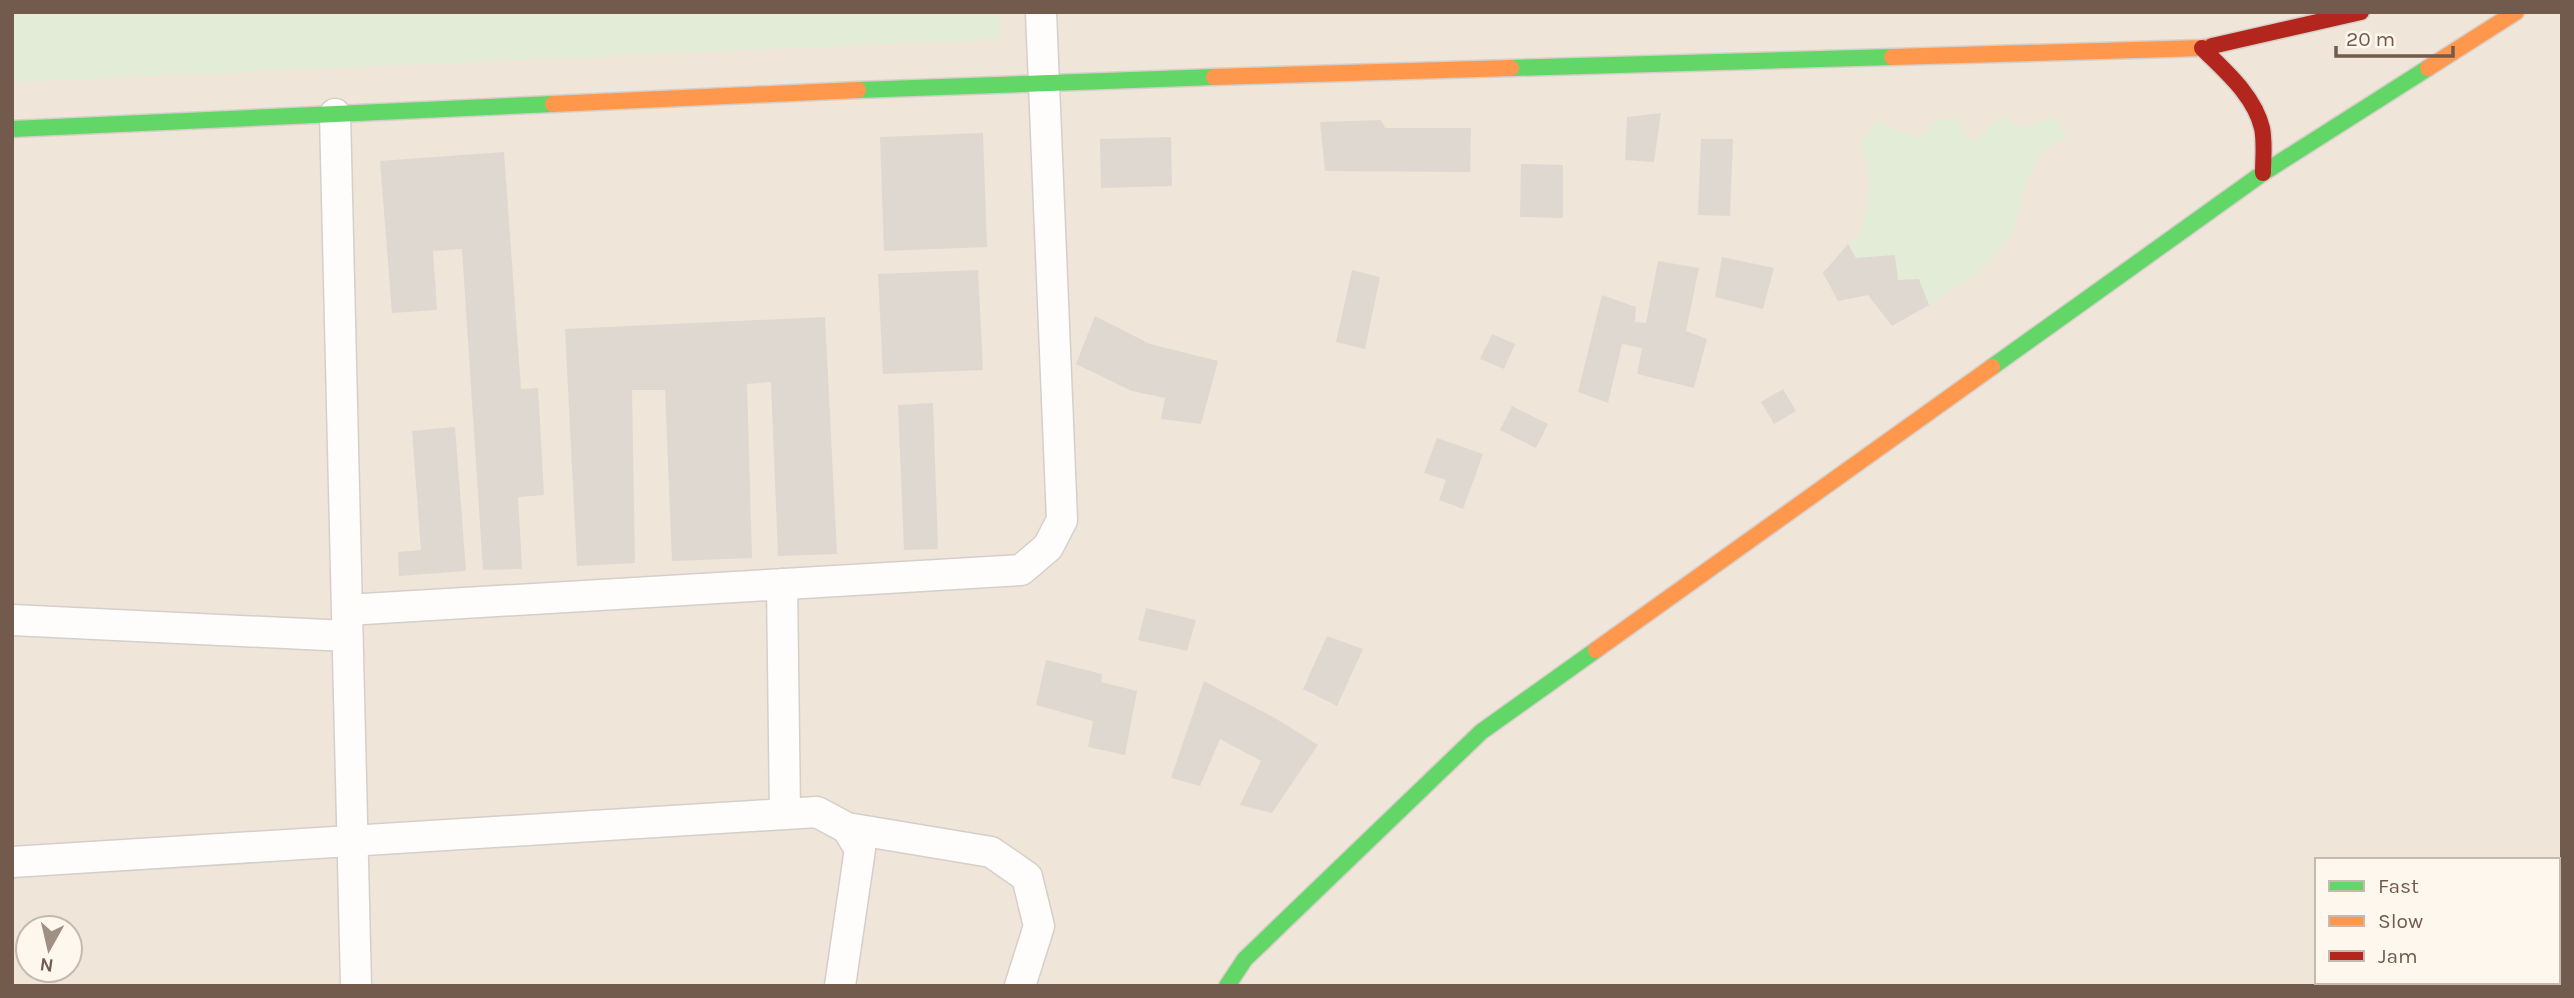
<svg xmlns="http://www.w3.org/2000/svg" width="2574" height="998" viewBox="0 0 2574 998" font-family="Karla,sans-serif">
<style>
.residential{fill:#efe5d9;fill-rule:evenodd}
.green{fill:#e3ecd7}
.building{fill:#dfd8d1}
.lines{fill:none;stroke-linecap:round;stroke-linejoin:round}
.street-casing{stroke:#d5cfca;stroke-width:33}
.fast-casing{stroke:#d6cfc9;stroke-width:19}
.slow-casing{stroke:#d6cfc9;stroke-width:19}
.jam-casing{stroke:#d6cfc9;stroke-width:19}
.street{stroke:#fefdfc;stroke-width:30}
.fast{stroke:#63d668;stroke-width:16}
.slow{stroke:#ff974d;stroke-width:16}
.jam{stroke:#b3261e;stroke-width:16}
</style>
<rect width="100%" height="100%" fill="#f6f2eb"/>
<!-- residential -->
<path class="residential" d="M12,12H2562V986H12ZM2317,860H2558V982H2317ZM28,928H70V970H28Z"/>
<!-- green -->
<path class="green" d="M12,12H1000L1001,39L12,82Z
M2002,116L2022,127L2056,117L2067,138L2043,150L2027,179L2013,233L1978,273L1929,305L1919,279L1898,280L1895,255L1856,258L1848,244L1860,236C1868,200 1875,179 1860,144L1876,121L1917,138L1935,121L1959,117L1963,135L1975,140Z"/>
<!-- building -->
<path class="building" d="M1661,113L1654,162L1625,160L1627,117Z
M1381,120L1385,128H1471L1470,172L1325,171L1320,122Z
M983,133L987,247L884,251L880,137Z
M1171,137L1172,186L1101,188L1100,139Z
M1701,139H1733L1730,216L1698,215Z
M504,152L521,389L538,388L544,495L518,497L522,569L483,570L462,249L433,251L437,310L392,313L380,161Z
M1521,164L1563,165V218L1520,217Z
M1848,244L1856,258L1895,255L1898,280L1919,279L1929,305L1892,326L1868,295L1838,301L1823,273Z
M1722,257L1774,268L1763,309L1715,297Z
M1658,261L1699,268L1686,331L1707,339L1694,388L1637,374L1642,348L1622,344L1608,403L1578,392L1602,295L1636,307L1635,322L1646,323Z
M978,270L983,370L883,374L878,274Z
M1352,270L1380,277L1365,349L1336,342Z
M1095,316L1150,344L1218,361L1201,424L1161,419L1165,398L1132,391L1076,364Z
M825,317L837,554L778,556L771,382L747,384L752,558L672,561L665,390H632L635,563L577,566L565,329Z
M1492,334L1515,344L1504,369L1480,359Z
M1783,389L1796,411L1774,424L1761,402Z
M933,403L938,549L904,550L898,405Z
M1512,406L1548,424L1536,448L1500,430Z
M455,427L466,571L399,576L398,552L421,550L412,431Z
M1437,438L1483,454L1463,509L1439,500L1446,480L1424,473Z
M1146,608L1196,620L1187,651L1138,640Z
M1327,636L1363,649L1337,706L1303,689Z
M1046,660L1102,674L1101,682L1137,691L1125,755L1088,747L1093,721L1036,705Z
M1204,681L1275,718L1318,745L1272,813L1240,805L1261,761L1220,739L1200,786L1171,778Z"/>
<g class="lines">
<!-- street casing -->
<g class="street-casing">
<path id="street" d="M335,114L356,986
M782,584L785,814
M347,610L1021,570L1048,547L1062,520L1041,12
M12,620L347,636
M847,828L991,852L1027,877L1039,926L1020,986
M12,862L817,812L847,828L860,849L840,986"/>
</g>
<!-- fast casing -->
<g class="fast-casing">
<path id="fast" d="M1511,68L1892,57
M858,90L1214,77
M12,129L553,104
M1992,367L2263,173L2428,68
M1227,986L1245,959L1481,732L1596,650"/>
</g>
<!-- slow casing -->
<g class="slow-casing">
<path id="slow" d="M1892,57L2202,48L2212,46
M2428,68L2516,12
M1214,77L1511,68
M553,104L858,90
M1596,650L1992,367"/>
</g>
<!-- jam casing -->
<g class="jam-casing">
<path id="jam" d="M2212,46L2361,12
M2202,48C2225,71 2254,95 2262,128C2265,143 2263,158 2263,173"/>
</g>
<!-- street -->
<use href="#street" class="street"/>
<!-- fast -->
<use href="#fast" class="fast"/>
<!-- slow -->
<use href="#slow" class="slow"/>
<!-- jam -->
<use href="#jam" class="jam"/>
</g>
<!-- border -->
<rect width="2574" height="998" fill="none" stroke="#725b4d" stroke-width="28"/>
<!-- legend -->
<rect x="2315" y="858" width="245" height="126" fill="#fef7ed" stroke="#c6b9ad" stroke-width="2"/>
<rect x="2329" y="881" width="35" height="10" fill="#63d668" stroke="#c6b9ad" stroke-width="2"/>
<text x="2378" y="893" font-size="21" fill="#725b4d">Fast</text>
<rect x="2329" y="916" width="35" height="10" fill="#ff974d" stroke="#c6b9ad" stroke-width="2"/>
<text x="2378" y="928" font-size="21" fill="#725b4d">Slow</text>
<rect x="2329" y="951" width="35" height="10" fill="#b3261e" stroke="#c6b9ad" stroke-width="2"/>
<text x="2378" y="963" font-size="21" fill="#725b4d">Jam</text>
<!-- north arrow -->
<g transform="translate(49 949) rotate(188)"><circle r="33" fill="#fef7ed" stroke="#c6b9ad" stroke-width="2"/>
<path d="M0-5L12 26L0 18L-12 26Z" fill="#a09084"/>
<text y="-10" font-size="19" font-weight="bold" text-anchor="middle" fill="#725b4d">N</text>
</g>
<!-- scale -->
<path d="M2336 46v10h117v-10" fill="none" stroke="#725b4d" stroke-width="3.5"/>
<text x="2346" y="46" font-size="21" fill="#725b4d" stroke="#fef7ed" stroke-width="5" paint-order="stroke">20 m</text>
</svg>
